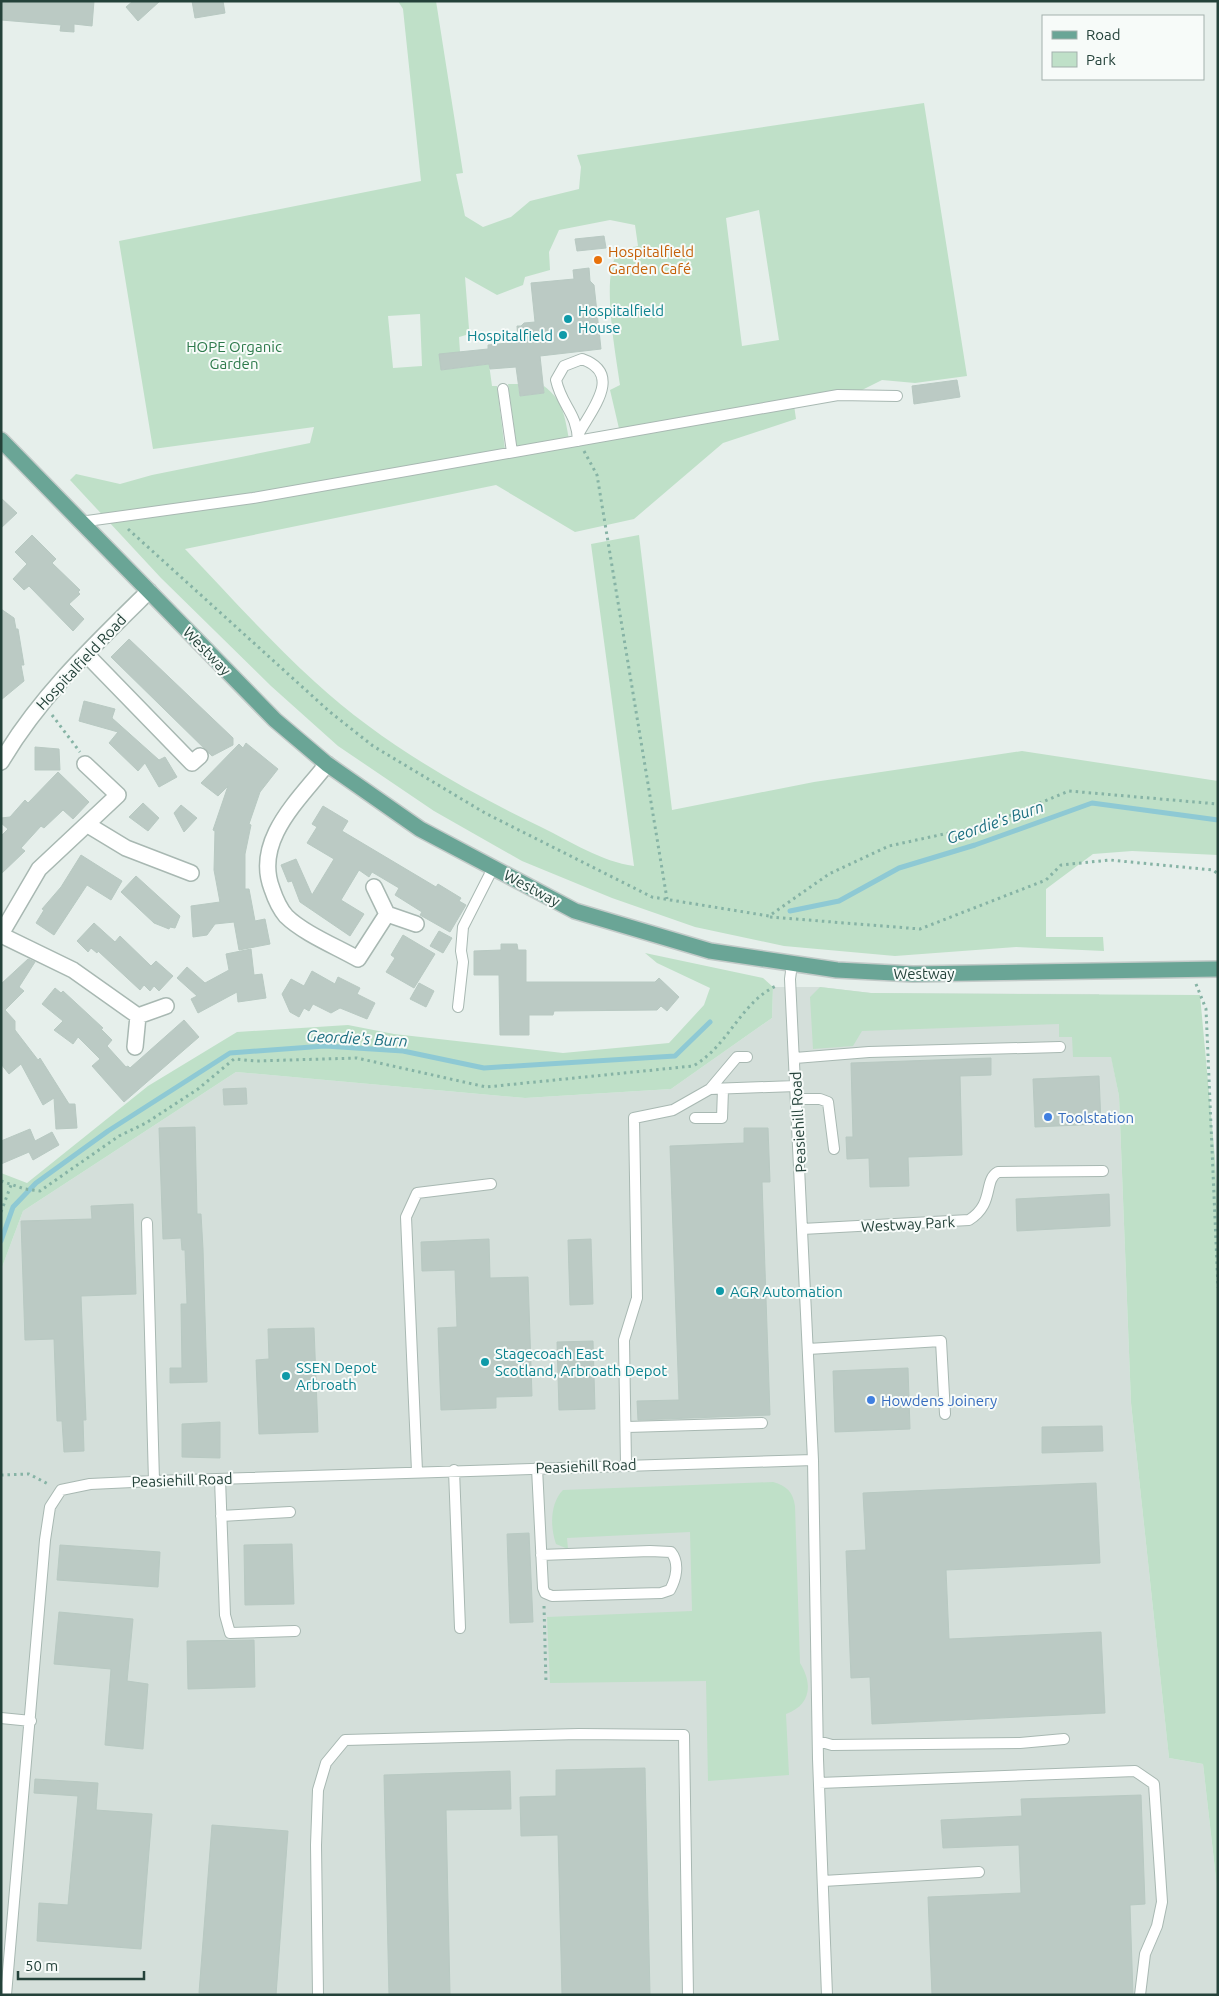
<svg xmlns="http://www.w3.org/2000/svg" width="1219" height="1996" viewBox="0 0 1219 1996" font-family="Ubuntu,sans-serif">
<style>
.built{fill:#d4dfda}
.green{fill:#bfe0c8;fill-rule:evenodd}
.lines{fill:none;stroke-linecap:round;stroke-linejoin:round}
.stream{stroke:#8ec9d4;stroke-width:5}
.building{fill:#bbcac4;stroke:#b8c9c2}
.service-casing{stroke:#a8b8b2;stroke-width:12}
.minor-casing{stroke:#a8b8b2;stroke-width:18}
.primary-casing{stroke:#c2cac8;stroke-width:18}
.path{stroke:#86b3a5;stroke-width:3;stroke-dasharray:2.5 4;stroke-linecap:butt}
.service{stroke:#fff;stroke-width:10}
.minor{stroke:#fff;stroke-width:15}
.primary{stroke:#6aa596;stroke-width:15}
.food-dot{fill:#e8710a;stroke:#f7fbf9;stroke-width:2}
.culture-dot{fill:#0f9aa8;stroke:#f7fbf9;stroke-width:2}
.shop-dot{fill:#3f7fe0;stroke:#f7fbf9;stroke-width:2}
.labels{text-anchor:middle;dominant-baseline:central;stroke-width:4;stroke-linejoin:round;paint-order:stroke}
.food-label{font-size:15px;fill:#c56008;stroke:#f7fbf9;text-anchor:start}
.culture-label{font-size:15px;fill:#0d838f;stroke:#f7fbf9;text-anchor:start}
.park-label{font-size:15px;fill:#2d7a4b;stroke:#f7fbf9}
.street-label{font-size:15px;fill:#24423a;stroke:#f7fbf9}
.shop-label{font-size:15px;fill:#366cbe;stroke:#f7fbf9;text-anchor:start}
.water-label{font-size:16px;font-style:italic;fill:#1c6f80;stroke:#f7fbf9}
</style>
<rect width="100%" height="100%" fill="#e6efeb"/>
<!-- built -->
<path class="built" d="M773,987H820L871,993L1099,994L1119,1096L1131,1403L1169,1758L1203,1764L1218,1896V1995H1V1270L23,1211L236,1072L525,1098L671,1089L772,1018Z"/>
<!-- green -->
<path class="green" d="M398,1H436L463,173L456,174L465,216L483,227L511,217L530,201L579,189L581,167L577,155L924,103L967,376L915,383L882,380L858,392H825L794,405L796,419L723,443L634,519L575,532L496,485L185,549C228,594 269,640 315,682C380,742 462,789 541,827C570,841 602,862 634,866L591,544L639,535L672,810L814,782L1022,751L1218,781V855L1132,851L1093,854L1046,889V937H1103L1104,951L1016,947L895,956L784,946L695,927L612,898L522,861L434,811L338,746L271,686L161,578L70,480L76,474L120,484L152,475L310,443L314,427L153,449L119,241L421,181L403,9ZM759,210L779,340L742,346L726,218ZM610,220L635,225L638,246C631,248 622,247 617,254C601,278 616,355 620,385L610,390L621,437L569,439C565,417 563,400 544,386V393L520,396L518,384H508L517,448L505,450L497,386H492L489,364L441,370L460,352L459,337L466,335L469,329L465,277L497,295L523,285L525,277L550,270L549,252L559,230ZM420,314L422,366L393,368L388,316Z
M645,953L763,978L773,987L772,1018L671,1089L525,1098L236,1072L23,1211L1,1270V1173L27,1183L148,1086L237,1032L348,1025L394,1034L563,1053L669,1043L704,1005L710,988L657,963Z
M820,987L871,993L1200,995L1215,1158L1218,1211V1896L1203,1764L1169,1758L1131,1403L1119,1096L1111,1057H1073L1072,1037H1059V1024L862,1031L853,1046L813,1049L810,997Z
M773,1482C787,1486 793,1492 795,1506L800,1663C813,1684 811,1705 786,1714L789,1775L708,1781L706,1681L550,1683L547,1617L692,1611L690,1532L567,1538L568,1549L556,1544C550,1527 550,1503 563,1490Z"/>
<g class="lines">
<!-- stream -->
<path class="stream" d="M790,911L839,901L899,868L975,845L1092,803L1218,820
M1,1241L13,1207L36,1183L108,1131L230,1053L325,1046L403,1051L484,1068L675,1056L710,1022"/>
</g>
<!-- building -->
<path class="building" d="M1,1H94L92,26L74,24V32L60,31L61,25L1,20Z
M133,1H160L138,21L126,7Z
M192,1H223L225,13L195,18Z
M604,236L606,248L577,251L575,239Z
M589,268L590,281L594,285L601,349L540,356L544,393L520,396L516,367L490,369L489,364L441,370L439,354L488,349V345L518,342L517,326H521L524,323L535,322L531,283L574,279L573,270Z
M957,380L960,397L914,404L912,386Z
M1,498L17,513L1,528Z
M32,535L56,559L52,563L80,590L78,592L80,594L69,604L84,619L73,631L29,586L24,590L13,579L27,564L15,552Z
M1,609L14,618L16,629H18L24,665H21L24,681L1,700Z
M129,639L233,738V745L212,756L111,657Z
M84,701L115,709L112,718L159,760L165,757L177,777L159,787L145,763L138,771L109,743L118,732L79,721Z
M246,743L278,769L260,792L249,824L251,825L245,854V889H249L255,921L265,919L270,944L239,950L234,922L215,924L207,935L193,937L191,906L220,902L214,870L215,831L213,830L228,786L218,796L201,783L239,744L243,748Z
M35,747L59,749L60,770H35Z
M58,772L89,802L73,819L63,810L44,828L41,826L21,848L25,851L1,874V836L8,829L1,823V818L10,817L25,800L28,803Z
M143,803L159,818L148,831L129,817Z
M181,805L197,818L184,832L174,813Z
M323,806L348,821L342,831L436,887L438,884L461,898L459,901L466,905L450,932L420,915L422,912L395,895L399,888L372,872L369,877L359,870L341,900L364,914L350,936L300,902L292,881L288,882L281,865L296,859L312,895L334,859L307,843L317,827L312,824Z
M81,855L122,881L111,900L87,885L54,935L36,923L44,910L42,909L61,887Z
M136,876L180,916L175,928L170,927L169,929L154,923L121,892Z
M94,923L115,942L120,936L151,966L156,961L173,976L159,991L154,986L150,991L144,985L140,990L98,951L97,953L91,948L88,952L77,941Z
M439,931L452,938L443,953L430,946Z
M403,935L435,954L414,988L386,972L395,958L391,955Z
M501,944H517L518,950H526V982H655L659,978L679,997L667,1011L661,1006L657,1010L554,1011L553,1015H529V1035H500L499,975H474V951L501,950Z
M251,949L254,975L262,974L266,998L238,1002L237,992L198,1013L191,999L197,996L177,978L187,967L205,983L229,970L226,954Z
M28,959L35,962L19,987L24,991L5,1010L15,1021V1030L38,1060L40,1058L69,1104H75L77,1128L56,1129L54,1098L43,1105L21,1064L9,1074L1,1064V984Z
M312,971L335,984L338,977L360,988L357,994L375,1003L367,1019L340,1008L331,1013L313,1004L309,1011L304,1008L299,1017L290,1012L282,994L291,979L304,986Z
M419,983L434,991L426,1007L410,999Z
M55,988L61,993L63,991L103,1028L101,1029L112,1040L107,1046L126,1067L128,1066L130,1068L184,1020L199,1037L124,1102L92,1066L100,1059L78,1037L73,1044L54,1030L63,1021L42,1004Z
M991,1058V1075L960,1076L962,1155L908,1157L909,1186L870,1187L869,1158L847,1159L846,1137H853L851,1063Z
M1099,1076L1101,1124L1035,1127L1033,1079Z
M246,1088L247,1104L224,1105L223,1089Z
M195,1127L197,1214H201L203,1249L207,1382L170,1383V1368H182L181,1304H187L185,1250H182L181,1238L163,1239L159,1128Z
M744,1128H768L770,1182H762L770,1415L638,1420L637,1401L679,1400L670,1146L744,1143Z
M30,1129L35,1141L52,1132L59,1145L33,1160L29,1152L1,1164V1141Z
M1109,1194L1110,1226L1017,1231L1016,1199Z
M133,1204L136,1294L81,1296L86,1420H83L84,1451L64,1452L62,1421H57L54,1339L25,1340L21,1221L92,1219L91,1206Z
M489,1239L490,1278L528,1277L532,1396L496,1397V1408L441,1410L438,1328L457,1327L455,1270L422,1271L421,1242Z
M591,1239L593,1304L570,1305L568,1240Z
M314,1328L318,1432L259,1434L256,1360L269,1359L268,1329Z
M593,1341L595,1409L559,1410L557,1342Z
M908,1368L910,1429L835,1432L833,1371Z
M220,1422V1458L182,1457V1424Z
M1102,1426L1103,1451L1042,1453V1427Z
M1096,1483L1100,1563L946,1570L949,1639L1101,1632L1105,1713L872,1724L870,1677L851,1678L846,1551L866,1550L863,1493Z
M529,1533L533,1622L510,1623L507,1534Z
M292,1544L294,1604L245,1605L244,1545Z
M60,1545L160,1552L158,1587L57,1580Z
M59,1612L133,1619L127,1681L148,1684L143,1749L105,1745L111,1669L54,1664Z
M254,1640L255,1687L188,1689L187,1641Z
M645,1768L650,1995H562L558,1835L521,1836L520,1797L556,1796V1770Z
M510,1771L511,1809L446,1810L450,1995H389L384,1775Z
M35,1779L98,1783L96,1810L152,1814L141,1949L37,1941L39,1903L68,1905L78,1796L34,1793Z
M1141,1795L1145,1904L1130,1905L1133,1995H932L928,1897L1021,1893L1019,1845L943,1848L941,1820L1022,1816L1021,1799Z
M212,1825L288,1831L276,1995L199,1993Z"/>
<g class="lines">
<!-- service casing -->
<g class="service-casing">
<path id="service" d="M503,389L512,452
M578,435C591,410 624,374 582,359L564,366L556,380C562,407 577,412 578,441
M80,522L253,498L838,395L897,396
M792,964L790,979L813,1460L818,1759L827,1995
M458,1007L463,962L461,951L463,927L493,868
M795,1058L869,1052L1060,1047
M710,1089L737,1057H747
M797,1099H820L828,1102L834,1149
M695,1118H722L723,1089
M147,1223L154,1481
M802,1229L969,1220C995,1204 983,1180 998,1172L1103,1171
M808,1349L941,1341L945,1414
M627,1427L762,1423
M626,1465L624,1340L637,1298L634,1118L673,1110L710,1089L796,1086
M537,1468L543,1588L545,1593L552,1596L661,1593L670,1590C676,1579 680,1563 671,1552L650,1551L541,1555
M454,1470L460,1628
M417,1471L406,1217L417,1193L491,1184
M220,1479L225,1615L230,1633L295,1631
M221,1516L290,1512
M1,1718L31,1721
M818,1741L832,1745L1020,1743L1064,1739
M819,1783L1135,1771L1154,1784L1162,1902L1157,1926L1145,1954L1140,1995
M823,1881L979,1872
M6,1995L45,1540L50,1507L61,1490L90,1484L154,1481L813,1460
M318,1995L316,1845L318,1790L326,1763L345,1740L579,1734L684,1735L688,1995"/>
</g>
<!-- minor casing -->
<g class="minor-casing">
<path id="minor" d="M86,654L192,763L200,756
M1,762C40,696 94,645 149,591
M327,764C300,799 253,840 272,889C275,898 280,909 286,916C303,933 337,947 358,959L387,914
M88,825L126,848L191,873
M374,887L387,914L416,924
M1,934L39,869L118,795L85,764
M1,935L73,970L138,1016
M135,1047L138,1016L166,1006"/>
</g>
<!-- primary casing -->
<g class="primary-casing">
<path id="primary" d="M1,440L275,720L327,764L420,829L575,911L710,951L837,970L913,974L1218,969"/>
</g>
<!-- path -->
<path class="path" d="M584,451L597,475L667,899
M128,529L330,712L373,746L485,813L652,897L769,916L829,874L889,846L990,824L1069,791L1218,804
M52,715L80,752
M770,917L920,929L1046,880L1061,865L1110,860L1213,870L1218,874
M1196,984L1206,1009L1218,1288
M1,1181L25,1189L40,1191L119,1136L146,1123L198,1089L234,1059L256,1061L357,1058L486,1087L693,1066C729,1046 740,1002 778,985
M1,1212L11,1185
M1,1475L29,1474L50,1485
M544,1606L546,1683"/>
<!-- service -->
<use href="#service" class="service"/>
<!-- minor -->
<use href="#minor" class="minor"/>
<!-- primary -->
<use href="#primary" class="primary"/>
</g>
<!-- markers -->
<circle class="food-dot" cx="598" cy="260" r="5"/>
<g class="culture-dot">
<circle cx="568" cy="319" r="5"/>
<circle cx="563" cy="335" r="5"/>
<circle cx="720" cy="1291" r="5"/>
<circle cx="485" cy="1362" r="5"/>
<circle cx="286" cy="1376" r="5"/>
</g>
<g class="shop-dot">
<circle cx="1048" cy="1117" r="5"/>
<circle cx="871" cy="1400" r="5"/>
</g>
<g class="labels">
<!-- food labels -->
<g class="food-label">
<text x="608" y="251">Hospitalfield<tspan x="608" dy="17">Garden Café</tspan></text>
</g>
<!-- culture labels -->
<g class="culture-label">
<text x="578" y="310">Hospitalfield<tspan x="578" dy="17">House</tspan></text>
<text x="553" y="335" text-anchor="end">Hospitalfield</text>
<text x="730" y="1291">AGR Automation</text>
<text x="495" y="1353">Stagecoach East<tspan x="495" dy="17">Scotland, Arbroath Depot</tspan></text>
<text x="296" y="1367">SSEN Depot<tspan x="296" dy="17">Arbroath</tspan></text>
</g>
<!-- park labels -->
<g class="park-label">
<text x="234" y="346">HOPE Organic<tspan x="234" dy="17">Garden</tspan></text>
</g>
<!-- street labels -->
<g class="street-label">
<text transform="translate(207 651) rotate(46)">Westway</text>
<text transform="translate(81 662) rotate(-47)">Hospitalfield Road</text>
<text transform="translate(532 888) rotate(28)">Westway</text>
<text x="924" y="973">Westway</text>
<text transform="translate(798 1122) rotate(-93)">Peasiehill Road</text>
<text transform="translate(908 1224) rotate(-3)">Westway Park</text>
<text transform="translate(586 1466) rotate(-2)">Peasiehill Road</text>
<text transform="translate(182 1480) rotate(-2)">Peasiehill Road</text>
</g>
<!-- shop labels -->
<g class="shop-label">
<text x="1058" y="1117">Toolstation</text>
<text x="881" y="1400">Howdens Joinery</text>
</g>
<!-- water labels -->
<g class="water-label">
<text transform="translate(995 822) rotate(-19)">Geordie's Burn</text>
<text transform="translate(357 1038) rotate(3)">Geordie's Burn</text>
</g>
</g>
<!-- border -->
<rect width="1219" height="1996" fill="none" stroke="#24423a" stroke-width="5"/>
<!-- legend -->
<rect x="1042" y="15" width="162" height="65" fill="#f7fbf9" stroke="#a3b1ad"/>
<rect x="1052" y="31" width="25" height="8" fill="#6aa596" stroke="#a3b1ad"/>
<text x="1086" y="40" font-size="15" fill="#24423a">Road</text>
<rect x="1052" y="52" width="25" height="15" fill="#bfe0c8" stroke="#a3b1ad"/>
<text x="1086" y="65" font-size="15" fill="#24423a">Park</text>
<!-- scale -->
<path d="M18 1971v8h126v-8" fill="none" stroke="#24423a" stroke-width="2.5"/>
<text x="25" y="1971" font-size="15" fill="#24423a" stroke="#f7fbf9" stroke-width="4" paint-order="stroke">50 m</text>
</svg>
